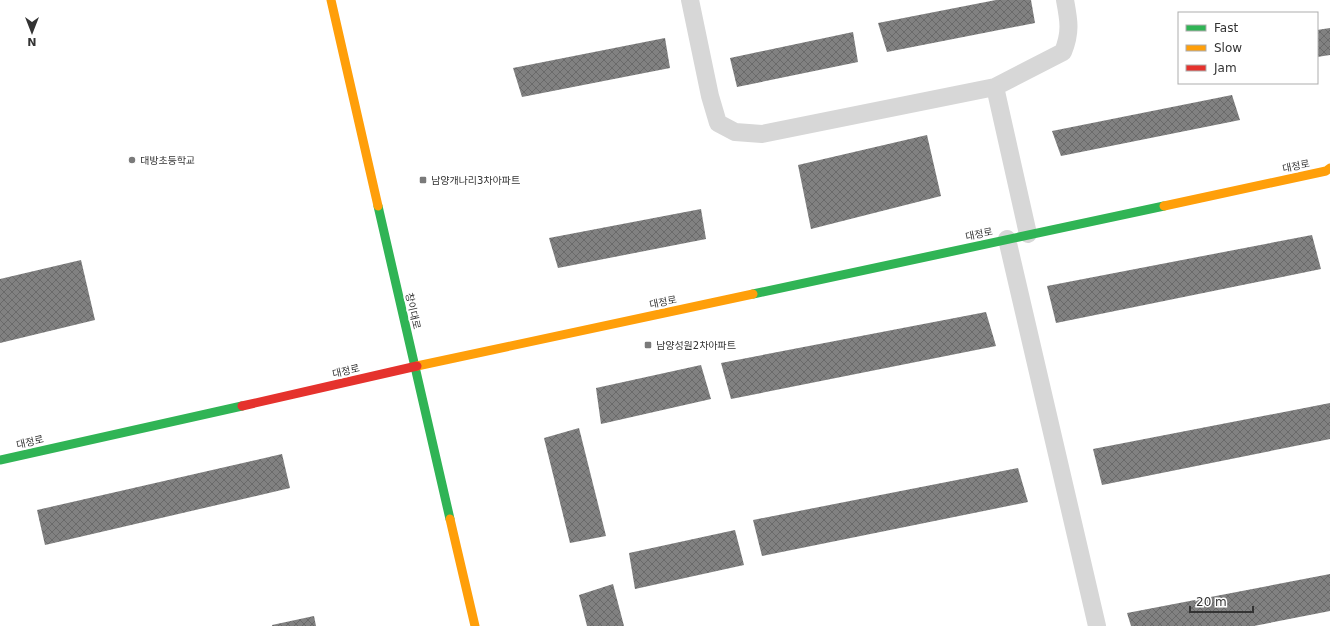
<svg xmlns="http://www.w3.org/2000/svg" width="1330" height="626" viewBox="0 0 1330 626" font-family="'DejaVu Sans','Noto Sans KR',sans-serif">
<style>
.building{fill:url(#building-cross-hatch)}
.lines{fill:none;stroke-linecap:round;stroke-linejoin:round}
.street{stroke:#d7d7d7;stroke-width:18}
.fast{stroke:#30b455;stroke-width:9}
.slow{stroke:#ff9f0a;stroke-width:9}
.jam{stroke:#e5322d;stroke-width:9}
.poi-dot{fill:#7a7a7a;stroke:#fff;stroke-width:1.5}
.labels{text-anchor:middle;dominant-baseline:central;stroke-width:4;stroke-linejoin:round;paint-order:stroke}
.poi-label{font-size:10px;fill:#333;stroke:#fff;text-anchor:start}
.street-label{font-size:10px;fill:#333;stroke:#fff}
</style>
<defs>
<pattern id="building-cross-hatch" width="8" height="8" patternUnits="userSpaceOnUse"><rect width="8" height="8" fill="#818181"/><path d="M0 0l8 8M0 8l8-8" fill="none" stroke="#6a6a6a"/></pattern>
</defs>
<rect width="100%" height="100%" fill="#fff"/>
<!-- building -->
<path class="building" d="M996,0H1031L1035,23L887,52L878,23Z
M1330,28V55L1317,57V30Z
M853,32L858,62L737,87L730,58Z
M665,38L670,68L522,97L513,68Z
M1232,95L1240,120L1061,156L1052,131Z
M927,135L941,196L811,229L798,165Z
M701,209L706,239L558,268L549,238Z
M1312,235L1321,269L1056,323L1047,286Z
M81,260L95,320L0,343V279Z
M986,312L996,346L731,399L721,363Z
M701,365L711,399L601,424L596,388Z
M1330,403V439L1102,485L1093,449Z
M579,428L606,536L570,543L544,438Z
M282,454L290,488L45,545L37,510Z
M1018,468L1028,502L762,556L753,520Z
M735,530L744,565L635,589L629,553Z
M1330,574V611L1254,626H1131L1127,613Z
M613,584L624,626H587L579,595Z
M314,616L316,626H272V625Z"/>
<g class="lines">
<!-- street -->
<path class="street" d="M690,0L710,96L718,123L735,132L762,134L995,87
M1028,234L995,87L1063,52C1071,32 1069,21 1065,0
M1007,239L1097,626"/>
<!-- fast -->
<path class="fast" d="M378,206L450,519
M753,294L1164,206
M0,460L242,406"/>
<!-- slow -->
<path class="slow" d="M331,0L378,206
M1164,206L1326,171L1330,168
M417,366L753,294
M450,519L475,626"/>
<!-- jam -->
<path class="jam" d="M242,406L417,366"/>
</g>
<!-- markers -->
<g class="poi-dot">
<circle cx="132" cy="160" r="4"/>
<rect x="419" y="176" width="8" height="8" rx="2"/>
<rect x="644" y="341" width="8" height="8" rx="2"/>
</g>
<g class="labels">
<!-- poi labels -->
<g class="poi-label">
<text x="140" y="160">대방초등학교</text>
<text x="431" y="180">남양개나리3차아파트</text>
<text x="656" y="345">남양성원2차아파트</text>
</g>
<!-- street labels -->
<g class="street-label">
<text transform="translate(1296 166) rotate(-12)">대정로</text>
<text transform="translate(979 234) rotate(-12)">대정로</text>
<text transform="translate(663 302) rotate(-12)">대정로</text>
<text transform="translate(413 311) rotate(77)">창이대로</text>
<text transform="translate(346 371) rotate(-13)">대정로</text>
<text transform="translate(30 442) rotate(-13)">대정로</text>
</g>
</g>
<!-- legend -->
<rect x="1178" y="12" width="140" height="72" fill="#ffffff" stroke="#adadad"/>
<rect x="1186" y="25" width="20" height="6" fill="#30b455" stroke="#adadad"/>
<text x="1214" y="32" font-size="12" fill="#333333">Fast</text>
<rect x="1186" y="45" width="20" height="6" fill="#ff9f0a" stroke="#adadad"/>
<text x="1214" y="52" font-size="12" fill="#333333">Slow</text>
<rect x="1186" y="65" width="20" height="6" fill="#e5322d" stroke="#adadad"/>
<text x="1214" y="72" font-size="12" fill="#333333">Jam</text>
<!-- north arrow -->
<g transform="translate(32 32) rotate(180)" stroke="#ffffff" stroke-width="3" paint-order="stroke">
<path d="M0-3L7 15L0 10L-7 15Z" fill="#333333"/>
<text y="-6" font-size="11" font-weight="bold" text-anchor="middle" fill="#333333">N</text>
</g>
<!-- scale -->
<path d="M1190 606v6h63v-6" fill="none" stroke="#333333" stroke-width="2"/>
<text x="1196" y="606" font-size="12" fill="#333333" stroke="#ffffff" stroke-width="3" paint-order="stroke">20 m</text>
</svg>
